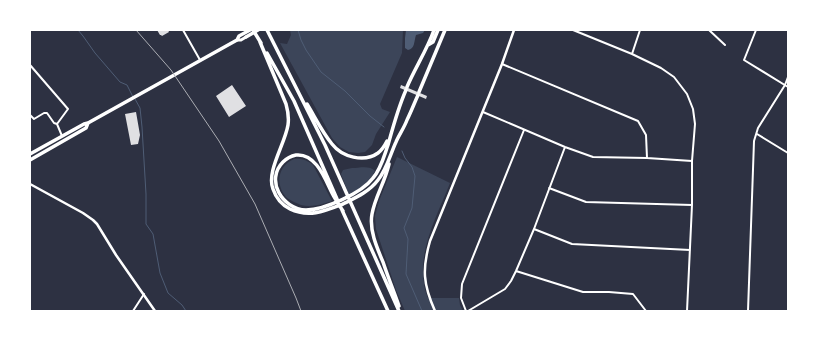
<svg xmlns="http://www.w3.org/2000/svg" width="818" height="341" viewBox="0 0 818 341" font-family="'Alegreya Sans',sans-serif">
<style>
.green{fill:#3c4559}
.water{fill:#4f5d75}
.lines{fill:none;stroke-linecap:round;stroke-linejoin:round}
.stream{stroke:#4f5d75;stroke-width:1}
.building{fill:#e0e0e3}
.minor{stroke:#fff;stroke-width:2}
.tertiary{stroke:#fff;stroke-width:2.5}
.primary{stroke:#fff;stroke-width:3}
.trunk{stroke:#fff;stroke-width:3.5}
.motorway{stroke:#fff;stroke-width:3.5}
.rail{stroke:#abadb3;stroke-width:1}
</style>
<rect width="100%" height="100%" fill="#2d3142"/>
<!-- green -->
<path class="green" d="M290,30H403L402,53L380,104L382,109L390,112L376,134L372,145L365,152L358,153L349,152L340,147L332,138L280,43L287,44L291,35Z
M397,157L450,183C438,214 418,249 424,283C424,288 426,293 428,298H459L460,305L463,311H405L396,290L376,229L375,216L379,201Z
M294,159C301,158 307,160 313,165L332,201C322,204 312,208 301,205C297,203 291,201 287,198C275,186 277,166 294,159Z
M352,168C359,168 370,165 375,171C370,182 359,189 349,195L341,174L343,170Z"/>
<!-- water -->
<path class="water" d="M406,30H425L423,33L416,35C414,41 415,49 408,50L405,48V38Z"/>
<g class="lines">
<!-- stream -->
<path class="stream" d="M78,30L83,36L95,53L120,82L127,85L133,97
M298,30L301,40L306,50L321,72L345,91L370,116L384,127
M135,99L140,108L142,127L146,194V224L153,234L160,273L168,293L182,305L186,311
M402,151L405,158L412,167L415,176L412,208L404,228L408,239L406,274L422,311"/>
</g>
<!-- building -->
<path class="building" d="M157,30H168L169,32L162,36L161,35H160Z
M232,85L246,106L229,117L216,96Z
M401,85L427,96L426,99L400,88Z
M136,112L140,135L138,144L131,145L125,114Z"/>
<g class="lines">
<!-- minor -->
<path class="minor" d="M183,30L200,60
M573,30L632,54L661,68L674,77L687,94L693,109L695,124L692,161V205L687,311
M709,30L725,45
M756,30L744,60L788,87
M632,54L640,30
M502,64L638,121L646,135L647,158
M30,65L68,109L57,124
M483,112L565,147L593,157L647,158L692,161
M30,115L34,119L44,113H47L54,123L57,124L62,136
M757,134L788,153
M549,188L586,202L692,205
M534,229L572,244L690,250
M516,271L583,292H609L633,294L646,311
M133,311L144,294
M466,311L461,298L462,284L524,130
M468,311L505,289L511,281L516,271L534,229L565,147
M748,311L754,141L758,128L785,85L788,77"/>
<!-- tertiary -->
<path class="tertiary" d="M30,184L83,213L93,220L97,224L116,255L155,311
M435,311C423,284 422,269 430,241L502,64L514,30"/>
<!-- primary -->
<path class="primary" d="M237,40H241L246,37"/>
<!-- trunk -->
<path class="trunk" d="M246,37L258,30
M30,154L84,124L88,123L237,40L239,36L250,30
M30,160L86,128L88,123"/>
<!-- motorway -->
<path class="motorway" d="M253,30L261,43
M267,30L325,145L399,311
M260,42L286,104C288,111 289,118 288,125C285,144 266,172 273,189C276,198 282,205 290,209C309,218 325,211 343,204C355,198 369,192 378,180C387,169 390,155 396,142C399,135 404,128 407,120C411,112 414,104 418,95
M428,45L433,42L438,30
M267,53L294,101L337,199
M407,87C415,68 427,50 434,30
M419,92L445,30
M307,104C315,117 322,132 332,144C342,157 364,163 378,153C382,150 385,145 387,141
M389,164C385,182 375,197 372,214C369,230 377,248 383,262C388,277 394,292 399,306
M342,210L388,311
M343,211C339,205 335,199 332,193C325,179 316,153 296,155C291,156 287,158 283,162C265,180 282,209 306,210C324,210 362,193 373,178C381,169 384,156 388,145C393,127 398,108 406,90"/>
<!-- rail -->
<path class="rail" d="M136,30L171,70L219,141L255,204L296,298L301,311"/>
</g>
<!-- border -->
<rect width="818" height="341" fill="none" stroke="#ffffff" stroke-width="62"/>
</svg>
